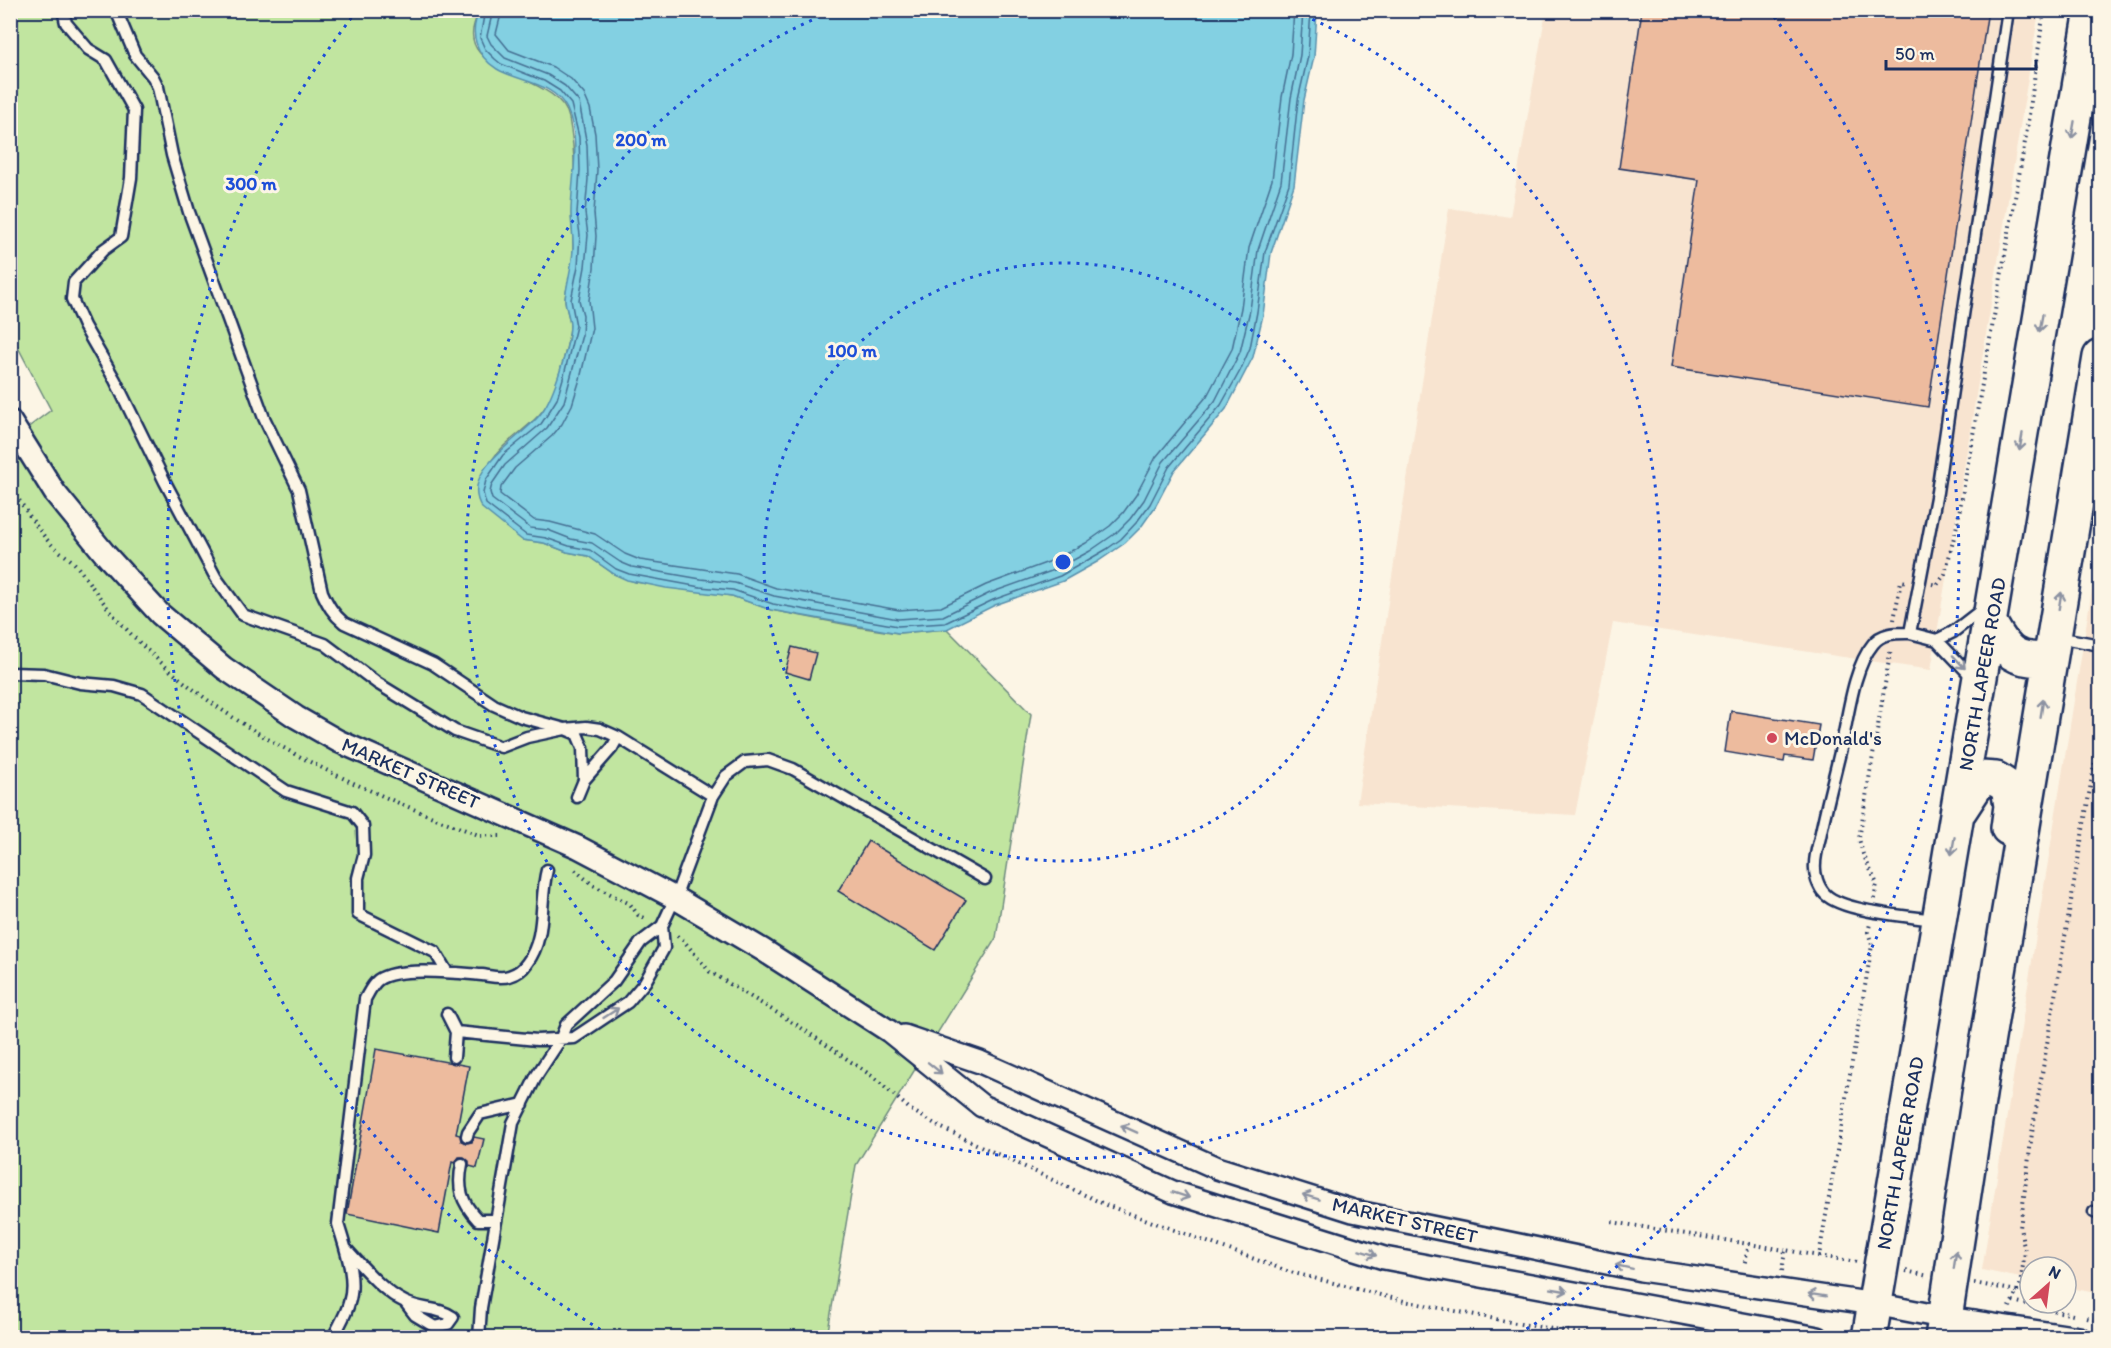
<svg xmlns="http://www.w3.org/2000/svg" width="2111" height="1348" viewBox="0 0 2111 1348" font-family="Itim,sans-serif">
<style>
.built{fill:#f8e4d0}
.green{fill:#c1e5a0;stroke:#6e8a7f;stroke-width:1.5}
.water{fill:#83d0e2;stroke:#5990ad;stroke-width:1.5}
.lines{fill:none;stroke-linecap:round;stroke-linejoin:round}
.shore{stroke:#456f93;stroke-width:1.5}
.building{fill:#edbb9e;stroke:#1b2f5e;stroke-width:1.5}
.service-casing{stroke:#1b2f5e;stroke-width:15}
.minor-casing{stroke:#1b2f5e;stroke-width:26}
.primary-casing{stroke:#1b2f5e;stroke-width:38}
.path{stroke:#1b2f5e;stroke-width:4;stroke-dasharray:1.5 4.5;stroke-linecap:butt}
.service{stroke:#fcf5e5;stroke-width:10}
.minor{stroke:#fcf5e5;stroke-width:21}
.primary{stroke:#fcf5e5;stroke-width:33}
.oneway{stroke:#8c92a2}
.ring{fill:none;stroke:#1d4ed8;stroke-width:3;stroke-dasharray:3 6}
.poi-dot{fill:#d1495b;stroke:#fcf5e5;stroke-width:2}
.labels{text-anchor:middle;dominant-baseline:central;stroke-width:6;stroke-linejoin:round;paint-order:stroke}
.street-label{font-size:20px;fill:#1b2f5e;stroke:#fcf5e5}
.poi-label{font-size:20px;fill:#1b2f5e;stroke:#fcf5e5;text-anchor:start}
.centre{fill:#1d4ed8;stroke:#fcf5e5;stroke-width:3}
.ring-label{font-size:18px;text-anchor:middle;font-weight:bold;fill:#1d4ed8;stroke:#fcf5e5;stroke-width:6;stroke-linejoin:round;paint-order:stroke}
</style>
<rect width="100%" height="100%" fill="#fcf5e5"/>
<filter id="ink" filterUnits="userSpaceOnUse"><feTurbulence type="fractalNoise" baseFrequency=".0167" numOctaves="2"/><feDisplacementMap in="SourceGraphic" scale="12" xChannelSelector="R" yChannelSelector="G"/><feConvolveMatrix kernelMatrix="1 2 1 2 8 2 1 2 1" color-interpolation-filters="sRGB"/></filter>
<g filter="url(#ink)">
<!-- built -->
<path class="built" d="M1546,11H2039L1931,670L1613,623L1575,815L1357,803L1449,208L1510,217Z
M2100,540V1294L2066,1287V1267H2030V1280L1982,1270Z"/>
<!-- green -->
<path class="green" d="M10,11H480C442,76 560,71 569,118C573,139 575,161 574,182C573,195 570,210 572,223C573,237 574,249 572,264C571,275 566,288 565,299C565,307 570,317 570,326C569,342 557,387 549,401C534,428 505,438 490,463L506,527L514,531L523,540L544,543L567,552L588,556L614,574L635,582L732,596L771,610L864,628L898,633L947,629L1031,714L996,938L856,1165L827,1337H11L10,441L51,410L11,334Z"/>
<!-- water -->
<path class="water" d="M480,11H1317L1314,57L1304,100L1294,185L1271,253L1263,315L1253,357L1226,409L1174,471L1155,507L1141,527L1125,543L1097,562L1063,581L995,605L947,629L898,633L771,610L732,596L666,588L627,580L614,574L588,556L567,552L544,543L522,540L482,508C457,470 525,437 542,412C554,395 569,347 570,326C570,317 565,307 565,299C567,282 572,266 573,250C574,237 571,226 571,213C571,180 582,141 567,109C554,82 519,82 497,69C476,56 468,32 480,11Z"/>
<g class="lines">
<!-- shore -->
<path class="shore" d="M485,10L480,38L485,49L495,59L501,64L544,81L560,91L571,104L579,137L580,170L577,213L580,235L578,266L571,300L576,326L564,375L557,399L547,415L541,424L503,455L486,480L483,493L486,504L526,535L546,538L569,546L590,550L616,569L629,574L700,587L733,590L773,604L898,626L945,623L993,600L1060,576L1107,549L1121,539L1136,523L1150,504L1169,467L1221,405L1240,371L1250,348L1257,312L1265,252L1289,184L1298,100L1308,56L1311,10
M493,10L487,36L491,44L505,58L548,75L565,86L579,102L587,145L588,179L585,213L588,235L585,267L579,300L583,315L582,335L564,402L547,428L505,465L492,484L490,492L492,499L530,528L548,530L571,539L592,543L620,562L632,567L701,579L735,583L774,596L898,619L943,616L990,593L1057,569L1090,551L1116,533L1130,519L1144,500L1163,462L1215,401L1240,352L1250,310L1258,250L1281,182L1291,98L1300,55L1303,10
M502,10L496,34L509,50L553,67L571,79L584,94L590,108L595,134L597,170L594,213L596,236L594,268L589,300L592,328L580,379L572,405L562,424L552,436L515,468L501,487L500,494L534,520L550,522L595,534L625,554L640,560L737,574L776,588L899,610L941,607L986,585L1054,560L1086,543L1110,526L1123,513L1136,495L1156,457L1207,396L1232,349L1241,308L1249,248L1272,180L1282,97L1291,54L1294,10"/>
</g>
<!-- building -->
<path class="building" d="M1642,10H1988L1928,407L1671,367L1699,180L1619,168Z
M792,647L816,653L809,679L785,672Z
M1731,711L1819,725L1813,760L1785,756L1784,762L1725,752Z
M868,841L966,900L935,950L838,891Z
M376,1049L469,1066L456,1134L460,1135L461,1141L466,1143L472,1142L474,1137L484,1139L477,1168L469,1166V1161L464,1157H459L455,1163L452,1162L439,1233L347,1214Z"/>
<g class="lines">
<!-- service casing -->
<g class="service-casing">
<path id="service" d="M63,10L66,23L88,49L106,60L134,110L131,178L121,237L103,250L74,282L72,299L84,326L115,380L165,482L216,578L243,615L325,644L377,683L455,731L501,747L527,737L565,729L577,734L583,748L584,780
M116,10L135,55L153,77L158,87L172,155L189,212L264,418L299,490L322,592C328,605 333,614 344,623L433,664L494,705L521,717L565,729L586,727L600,729L618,737L612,748L584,780L577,797
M1910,633C1897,633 1882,632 1873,644C1853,668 1848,718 1841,748C1834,778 1826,807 1820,837C1818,846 1815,855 1815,864C1814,874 1818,887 1825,894C1843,912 1908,916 1935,920
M2057,637L2100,645
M1937,640L1953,632L1984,608
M10,673L44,674L80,683L114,686L142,694L286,791L352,812L363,826L364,855L358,878V914L435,952L447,972
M1973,678L1937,640L1910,633L1937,492L2008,10
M618,737L713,796
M447,1014L456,1032L537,1040L574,1038L628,1002L645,982L664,948L662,926
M454,1057L456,1032
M467,1136L468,1132L480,1114L523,1104
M462,1164C457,1188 461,1202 478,1220H496
M2094,1212L2100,1213
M346,1249C363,1267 382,1291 405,1302C420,1310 439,1307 453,1317L448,1324L435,1327L415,1315L405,1302
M333,1338C338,1327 346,1315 349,1303C357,1278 345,1248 338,1224L365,999C369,992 372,985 378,980C397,966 458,973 482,975C490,976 501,979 509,976C516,974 523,969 527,963C547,937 539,899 547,870
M479,1338L481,1308L513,1123L537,1075L560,1040L566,1025L614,981L641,942L662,926L675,898L713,796L726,776L745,762L768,760L793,769L985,879"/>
</g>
<!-- minor casing -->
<g class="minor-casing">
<path id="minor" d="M10,421L55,493L105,554L160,614L224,668L296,717L338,741L578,847L675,898L763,950L889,1031L982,1106L1173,1192L1384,1258L1818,1338
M904,1036L980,1062L1217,1168L1353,1211L1641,1270L1875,1304L1947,1318L2079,1338"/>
</g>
<!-- primary casing -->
<g class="primary-casing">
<path id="primary" d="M1990,623C2006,653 2015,662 2050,659
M1960,810L1981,778L1996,779L2008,787L2011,806L2008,828
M1869,1338L2092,10
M1942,1338L1982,1075L2100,357"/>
</g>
<!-- path -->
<path class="path" d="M10,485C18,499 41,535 52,545C59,552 69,557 76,565C90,583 102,602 117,619C215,728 347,784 481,836H501
M1932,584L1937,585L1945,574L1957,525L2026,136L2044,10
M1894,620L1901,581L1907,582
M575,870L593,885L630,904L638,915L647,919
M1874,899L1877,884L1863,854L1859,839L1891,648
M677,936L683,940L710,972L797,1025L872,1076L911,1110L942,1128L1106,1205L1290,1272L1404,1301L1521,1324L1612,1338
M1612,1222L1749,1244L1744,1266
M1749,1244L1785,1250
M1819,1256L1857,1262
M1782,1271L1785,1250L1819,1256L1872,945L1868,932L1870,924
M1906,1271L1928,1276
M1974,1283L2017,1291L2010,1307
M2017,1291L2020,1285L2025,1252L2020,1228L2032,1133L2100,729
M2013,1301L2073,1315
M2087,1318L2100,1321"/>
<!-- service -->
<use href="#service" class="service"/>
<!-- minor -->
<use href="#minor" class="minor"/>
<!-- primary -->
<use href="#primary" class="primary"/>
</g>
<!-- one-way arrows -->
<defs><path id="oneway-shaft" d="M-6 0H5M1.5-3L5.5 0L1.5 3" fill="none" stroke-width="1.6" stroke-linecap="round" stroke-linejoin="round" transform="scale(1.5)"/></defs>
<g class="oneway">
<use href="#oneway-shaft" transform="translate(2073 130) rotate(100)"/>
<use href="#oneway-shaft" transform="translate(2041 323) rotate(100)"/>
<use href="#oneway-shaft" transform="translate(2021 442) rotate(100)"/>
<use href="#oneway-shaft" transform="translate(2060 601) rotate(-81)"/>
<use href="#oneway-shaft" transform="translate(1959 662) rotate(47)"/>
<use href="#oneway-shaft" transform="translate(2042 708) rotate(-81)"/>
<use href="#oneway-shaft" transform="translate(1953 846) rotate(100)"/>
<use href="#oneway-shaft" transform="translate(611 1013) rotate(-33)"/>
<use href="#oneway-shaft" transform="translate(935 1068) rotate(39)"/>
<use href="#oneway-shaft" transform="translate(1129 1129) rotate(-156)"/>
<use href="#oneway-shaft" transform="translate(1181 1195) rotate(18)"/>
<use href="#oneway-shaft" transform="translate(1311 1197) rotate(-163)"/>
<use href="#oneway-shaft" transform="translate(1368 1253) rotate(17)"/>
<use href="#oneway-shaft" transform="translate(1955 1260) rotate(-82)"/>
<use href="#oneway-shaft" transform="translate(1624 1267) rotate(-168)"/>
<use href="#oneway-shaft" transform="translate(1559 1290) rotate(10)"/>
<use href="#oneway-shaft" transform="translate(1817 1295) rotate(-171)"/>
</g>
</g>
<!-- distance rings -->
<g class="ring">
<circle cx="1063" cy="562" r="299"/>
<path d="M1296 12A597 597 0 1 1 830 12"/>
<path d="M608 1334A896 896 0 0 1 352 17M1774 17A896 896 0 0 1 1518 1334"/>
</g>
<!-- markers -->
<circle class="poi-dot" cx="1772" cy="738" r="6"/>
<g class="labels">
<!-- street labels -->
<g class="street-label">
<text transform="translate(1982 674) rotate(-80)">NORTH LAPEER ROAD</text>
<text transform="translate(411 773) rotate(24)">MARKET STREET</text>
<text transform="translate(1900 1153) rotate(-80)">NORTH LAPEER ROAD</text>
<text transform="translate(1405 1220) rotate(13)">MARKET STREET</text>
</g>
<!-- poi labels -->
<g class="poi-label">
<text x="1784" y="738">McDonald's</text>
</g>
</g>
<circle cx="1063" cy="562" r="9" class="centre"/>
<g class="ring-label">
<text x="641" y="146">200 m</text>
<text x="251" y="190">300 m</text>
<text x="852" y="357">100 m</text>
</g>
<!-- margin -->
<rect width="2111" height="1348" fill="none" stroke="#fcf5e5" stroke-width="36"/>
<rect x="18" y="18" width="2075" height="1312" fill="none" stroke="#1b2f5e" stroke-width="2" filter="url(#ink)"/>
<!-- north arrow -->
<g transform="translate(2048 1285) rotate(28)"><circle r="28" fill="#fcf5e5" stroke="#a2a6af" stroke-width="1.5"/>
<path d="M0-4.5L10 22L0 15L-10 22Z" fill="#d1495b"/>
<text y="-9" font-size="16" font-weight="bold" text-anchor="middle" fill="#1b2f5e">N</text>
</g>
<!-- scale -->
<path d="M1886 60v9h150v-9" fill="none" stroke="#1b2f5e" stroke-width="3"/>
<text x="1895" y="60" font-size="18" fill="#1b2f5e" stroke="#fcf5e5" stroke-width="4.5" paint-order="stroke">50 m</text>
</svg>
